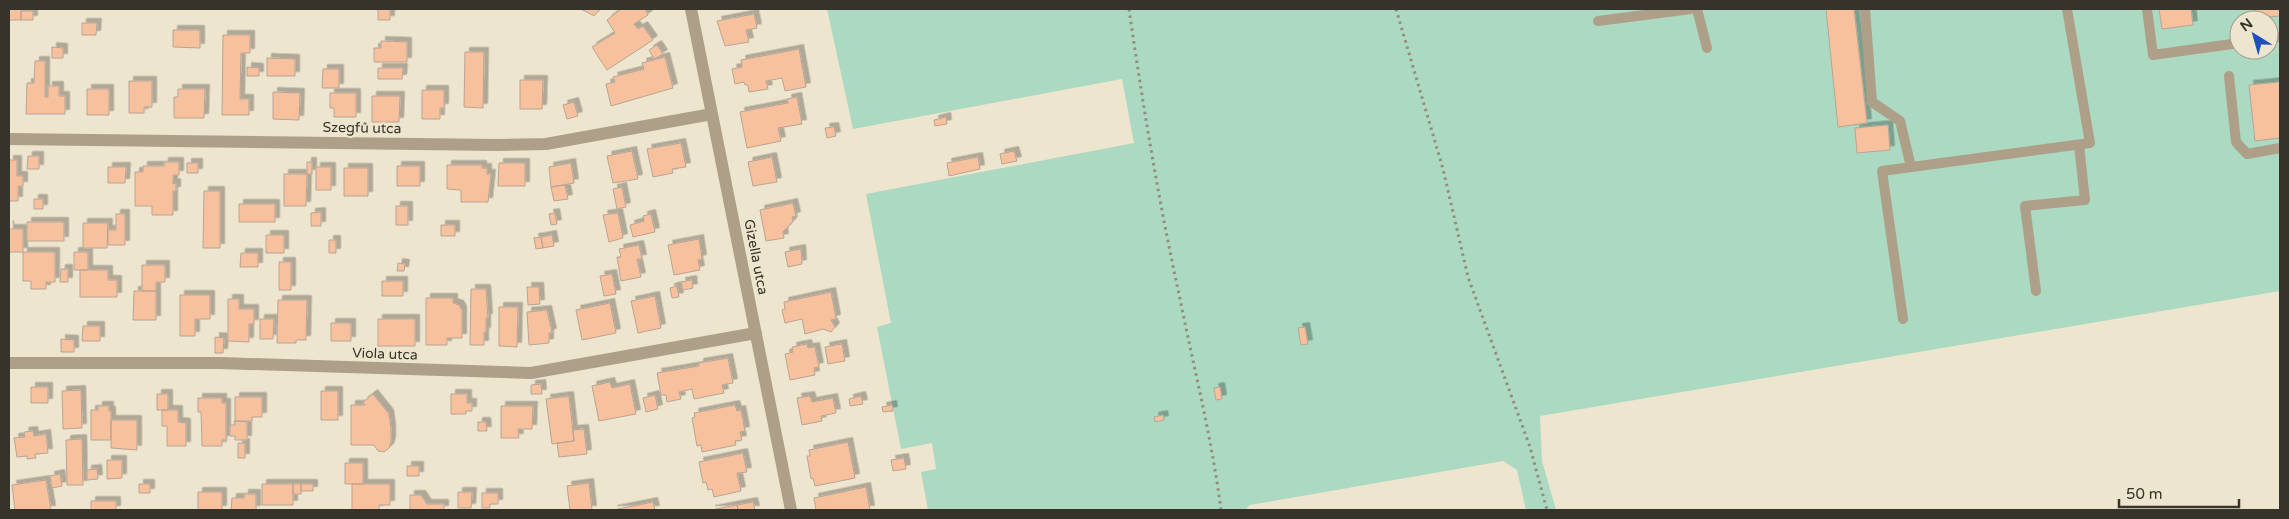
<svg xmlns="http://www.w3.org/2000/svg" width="2289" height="519" viewBox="0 0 2289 519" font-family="'Varela Round',sans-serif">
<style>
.green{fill:#abd9c1;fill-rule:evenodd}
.building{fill:#f7c19d;stroke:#b9a496;filter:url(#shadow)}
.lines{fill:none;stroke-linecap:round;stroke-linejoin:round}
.path{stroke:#948d7d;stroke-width:3;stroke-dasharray:2.5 4;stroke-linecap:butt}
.lane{stroke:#ae9f89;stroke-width:10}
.street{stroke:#ae9f89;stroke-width:12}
.labels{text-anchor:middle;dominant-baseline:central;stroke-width:4.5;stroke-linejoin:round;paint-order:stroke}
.street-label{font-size:14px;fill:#36332a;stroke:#eee5ce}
</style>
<defs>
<filter id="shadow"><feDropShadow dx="4.5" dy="-4.5" stdDeviation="0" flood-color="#0004"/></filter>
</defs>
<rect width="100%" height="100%" fill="#eee5ce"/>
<!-- green -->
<path class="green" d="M827,9H2280V291L1540,416L1542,461L1556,510H1526L1517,470L1503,461L1250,505L1245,510H928L921,472L936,469L932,443L901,449L877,327L891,323L866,194L1134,143L1122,79L853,129ZM2239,20H2269V50H2239Z"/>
<!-- building -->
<path class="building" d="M9,9H21V20H9Z
M378,9H390V20H378Z
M581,9H600L594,16Z
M621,9H645L648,15L634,24L638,29L643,26L653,40L607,70L592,47L615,33L607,20Z
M1826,9H1854L1867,123L1838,127Z
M2159,9H2191L2193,25L2162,29Z
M2255,9H2280V16L2256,18Z
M21,11H33V20H21Z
M754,14L757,28L746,30L749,42L725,46L717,21Z
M82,23H97L96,35H82Z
M173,30H200V48L173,47Z
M223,35H250V53H241L240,99H249V115H222Z
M381,41L407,42V62H374V48H381Z
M657,45L663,54L654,59L649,50Z
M52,47L63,48V58H52Z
M799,49L806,87L785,91L782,78L766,81L768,89L749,92L748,85H745L744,82L735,84L732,69L742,67L741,60Z
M465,52H484L483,108L464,107Z
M665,57L673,88L611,106L606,84L615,82L613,77L644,69L642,63Z
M267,58L295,59V76H267Z
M35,61H45V97H48V86H59V96H65V114H26L27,83H34Z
M247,67L259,68V76H247Z
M378,68H403L402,79H378Z
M323,69H339V88H322Z
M520,80H543L542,109H520Z
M129,81H152V107H144V113H129Z
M2280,82V138L2255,141L2249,85Z
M87,89H109V115H87Z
M178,89H205L204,118H174V97H178Z
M422,90H444V108H440V119H422Z
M273,92L300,93L299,120L273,119Z
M330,93H356V117H334V108H330Z
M372,96H400L399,122H372Z
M797,97L802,124L778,128L781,141L747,148L740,112L788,103L787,99Z
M574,102L578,116L567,119L563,105Z
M946,117L947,124L935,126L934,120Z
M1888,125L1890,150L1857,153L1855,128Z
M834,127L836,136L827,138L825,128Z
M681,143L686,167L672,169L673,173L653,177L647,149Z
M632,151L638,179L613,183L607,156Z
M1014,151L1017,161L1002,164L1000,154Z
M28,156H39V169H27Z
M772,157L777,182L753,186L748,162Z
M978,157L980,169L949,176L947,163Z
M9,160H17V176H23V186H18V201H9Z
M164,162H179V175H173V184L176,183V191H173V215H152V206H135V172H143V166H164Z
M307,162H312V174H307Z
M187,163H198V173H187Z
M499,163H525V186H498Z
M571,163L574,183L551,187L549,167Z
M447,165H482V168H487V174H491L488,202H461V190L447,189Z
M397,166H420V186H397Z
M108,167H126L125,183H108Z
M316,167H331V190H316Z
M344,168H368V196H344Z
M284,174H307L306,206H284Z
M565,185L568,199L554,201L551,187Z
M622,187L626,207L617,209L613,189Z
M204,191H220V248H203Z
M34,199H43V209H34Z
M793,203L796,216L792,217L793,221L783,232L784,238L766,241L760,210Z
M239,204H275V222H239Z
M396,206H408V225H396Z
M321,212V226H311V213Z
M555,213L557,224L551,225L549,214Z
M618,213L623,238L609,242L603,215Z
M116,214H125V245H108V230H116Z
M651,214L655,232L633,237L630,225L644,221L643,216Z
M27,222H64V241H27Z
M83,223H108L107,248H83Z
M9,225V229H23V252H9Z
M441,225H455V236H441Z
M266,235H284V253H266Z
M552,235L554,246L543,248L541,237Z
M541,237L543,248L536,249L534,238Z
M699,239L702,259L698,260L700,270L674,275L668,245Z
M329,240H336V253H329Z
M639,245L642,259H637L641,277L621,281L617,257H621L619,249Z
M801,249L802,264L788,267L785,252Z
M23,252H55V282H46V289H31V281H23Z
M74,252H88V270H74Z
M241,253H258V267H240Z
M279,262H291V290H279Z
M398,263L405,264L404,271H397Z
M142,265H165V282H156V291H142Z
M61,269H68V282H60Z
M80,270H108V280H117V297H80Z
M612,274L616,294L604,296L600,276Z
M692,280L693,288L683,290L681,282Z
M382,281H403V296H382Z
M677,286L679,297L672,298L670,288Z
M527,287H539L540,304L528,305Z
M471,289H486L488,318H486V332H484V345H470Z
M134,291H156V320H133Z
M831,292L836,319L831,320L835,327L831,332L823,329L805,334L802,319L785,323L782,310L785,309L784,302Z
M180,295H210V319H195V336H180Z
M655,296L661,328L638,333L631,301Z
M426,298H453V303L459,305L462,310V338H447V345H426Z
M228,299H239V309H254V324H249V342L228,341Z
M278,300H307L306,340H296V343H277Z
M610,303L616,333L582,340L576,310Z
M499,307H518L517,347L499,346Z
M547,310L552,333H549V343L529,345L527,312Z
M260,319H274L273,339H260Z
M378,319H415V346H378Z
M331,323H351V341H331Z
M83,326H100V341H82Z
M1305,327L1308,344L1301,345L1298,328Z
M215,337L224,338L223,353H215Z
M61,339L74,340V352H61Z
M807,344L808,348L815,347L819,367L814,368L815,375L790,380L785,354L793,352L792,347Z
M842,344L845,361L828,364L825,347Z
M728,358L733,383L722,385L724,393L694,399L692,389L679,392L681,399L667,402L666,395H661L657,373L699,366V363Z
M610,382L612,388L630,384L636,414L599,421L592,386Z
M541,384L542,394H531V385Z
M31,387H48V403H31Z
M1220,387L1222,399L1216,400L1214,388Z
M81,390L82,428L63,429L62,391Z
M321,391H338V420H321Z
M157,394H168V410H157Z
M373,394L389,414L391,428V442L389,448L384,452L378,451L374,445H351V405H365L363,402Z
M451,394H467V403H472V411H466V414H451Z
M655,395L658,409L646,412L643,398Z
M569,396L574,441L552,444L546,399Z
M810,396L812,402L833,398L836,413L821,416L822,421L802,425L797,398Z
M861,396L863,404L850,406L849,399Z
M235,397H262V417H252V421H235Z
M198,398H222V403H226V440H222V446H202L201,412H198Z
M735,405L737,411L741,410L745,431L740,432L742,440L735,441L736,445L702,452L701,445L697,446L692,418L695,417L694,413Z
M892,405L893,411L883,412L882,407Z
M98,406H109V411H111V440H91V410H98Z
M501,406H533L532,429H518L519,438H501Z
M162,410H178V422L186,423V446H167V426H162Z
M1163,415L1164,420L1155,422L1154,417Z
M111,420H137V450L111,448Z
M235,421L247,422V440H235V436H230V425H235Z
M478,422H486L487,431H478Z
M584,429L587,454L559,457L557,443L574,441L573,430Z
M33,431L34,436L46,434L48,453L35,454L36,458L27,459V456L17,457L14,438L25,437L24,432Z
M82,439L83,485H67L66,440Z
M848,442L855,478L815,486L813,478L811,479L807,456H810L809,450Z
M238,443H245V458H238Z
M743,453L747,472L737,473L741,491L714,497L712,489L708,490L706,482L703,483L699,462Z
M904,458L906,469L893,471L891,460Z
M107,460H122V478L107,479Z
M345,463H363V484H345Z
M407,466H419V476H407Z
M97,469L98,479L87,480V470Z
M60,474L62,486L52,488L50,476Z
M46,480L51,510H15L12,485Z
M589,483L592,510H570L567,486Z
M139,484H150V493H139Z
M262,484H293V505H262Z
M293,484H301V494H293Z
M301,484H313V491H301Z
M352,484H390V505H379V510H352Z
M866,487L870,510H816L814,498Z
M198,492H222V510H198Z
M458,492H472L471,508H458Z
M482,493H498V504H490V508H482Z
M244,494H256V510H231L232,498H244Z
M410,495H421L427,504H444V510H410Z
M91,501H116V510H91Z
M653,502L655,510H613Z
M753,502L755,510H738L737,505Z
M737,505L738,510H711Z"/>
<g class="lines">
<!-- path -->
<path class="path" d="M1129,9C1143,106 1159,203 1180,299C1194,369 1212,439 1221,510
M1396,9L1443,169L1468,277L1530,447L1547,510"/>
<!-- lane -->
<path class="lane" d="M1697,9L1707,48
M1865,9L1872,102L1900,121L1911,167
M2147,9L2153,55L2239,43
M1598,21L1691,9
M2269,38L2280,37
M2229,76L2236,142L2247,154L2280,148
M2036,291L2025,206L2085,200L2079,145
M1903,319L1882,171L2090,143L2067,9"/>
<!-- street -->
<path class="street" d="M691,9L791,510
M9,139L497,145L546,144L712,114
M9,363H220L531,373L756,333"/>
</g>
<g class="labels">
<!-- street labels -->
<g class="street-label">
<text transform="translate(362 128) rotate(1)">Szegfű utca</text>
<text transform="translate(756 257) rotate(79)">Gizella utca</text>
<text transform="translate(385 354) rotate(2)">Viola utca</text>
</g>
</g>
<!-- border -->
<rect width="2289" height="519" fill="none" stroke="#36332a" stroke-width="20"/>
<!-- north arrow -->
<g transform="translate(2254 35) rotate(323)"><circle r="24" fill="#eee5ce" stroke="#a49e8c"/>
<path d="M0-4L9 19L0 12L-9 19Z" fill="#1d50bd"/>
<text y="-8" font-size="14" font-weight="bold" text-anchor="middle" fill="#36332a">N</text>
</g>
<!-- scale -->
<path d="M2119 499v8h120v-8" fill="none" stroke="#36332a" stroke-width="2.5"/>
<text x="2126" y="499" font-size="15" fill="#36332a" stroke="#eee5ce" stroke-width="4" paint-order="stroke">50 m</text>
</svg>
